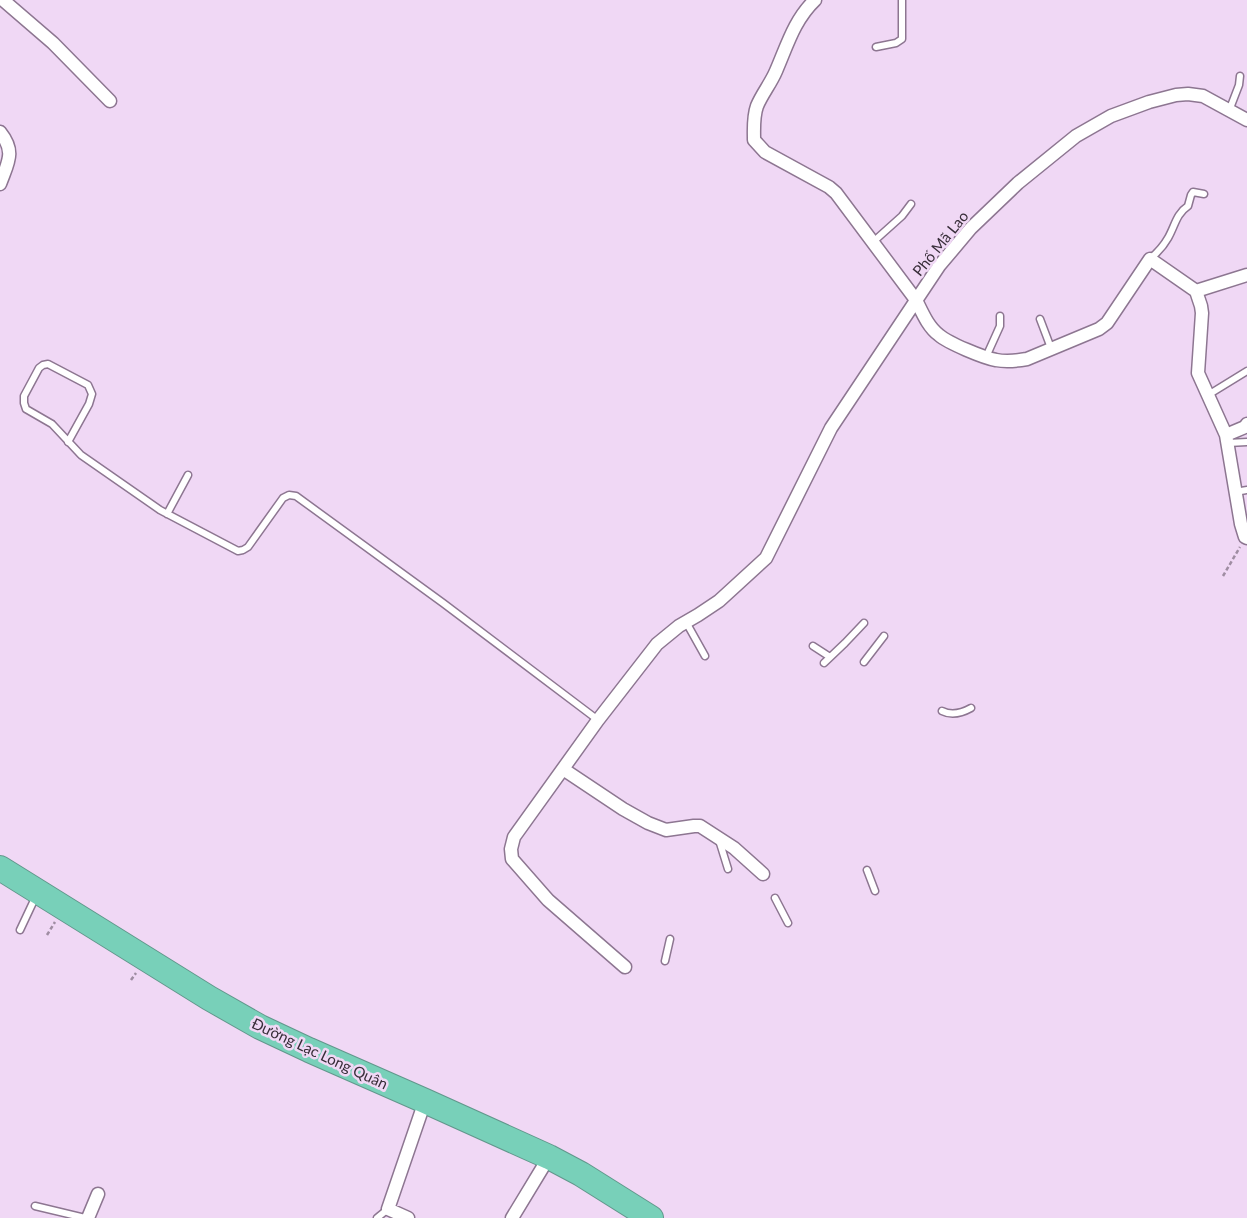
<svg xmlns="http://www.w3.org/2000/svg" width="1247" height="1218" viewBox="0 0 1247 1218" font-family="Lato,sans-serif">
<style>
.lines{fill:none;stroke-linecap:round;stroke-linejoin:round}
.lane-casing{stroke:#8d7691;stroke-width:9}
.street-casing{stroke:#8d7691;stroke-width:15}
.highway-casing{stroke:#62978c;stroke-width:26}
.path{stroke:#9f8da2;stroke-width:2.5;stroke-dasharray:4 2.5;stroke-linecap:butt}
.lane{stroke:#fff;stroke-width:6}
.street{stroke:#fff;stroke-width:12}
.highway{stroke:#78d0b9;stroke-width:24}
.labels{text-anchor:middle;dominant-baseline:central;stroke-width:5;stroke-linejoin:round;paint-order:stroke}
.street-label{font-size:15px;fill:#382e39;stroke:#f0d8f5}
</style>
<rect width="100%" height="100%" fill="#f0d8f5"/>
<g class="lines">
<!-- lane casing -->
<g class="lane-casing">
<path id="lane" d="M876,47L896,43L902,39V0
M1229,111L1239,85L1240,76
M873,242L902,216L911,204
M1150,259C1157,253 1163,247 1168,238C1175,226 1176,214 1188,206L1191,195L1193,192L1204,194
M1040,319L1051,348
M986,357L1000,326V316
M1208,395L1247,371
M68,442L89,404L92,394L88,385L48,364L43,365L39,368L24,396V403L26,409L52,424L81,455L160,510L238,551L243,550L248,547L283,498L289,495L296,496L443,603L598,720
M1228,443L1247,442
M1235,492L1247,490
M167,514L188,475
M686,622L705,656
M813,646L830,657
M864,662L884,636
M824,663L845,643L864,623
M942,711C952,716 962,713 971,708
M719,840L728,869
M867,870L875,891
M775,898L788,923
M20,930L36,896
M665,961L670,939
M35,1206L85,1218
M377,1218L388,1209"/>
</g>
<!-- street casing -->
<g class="street-casing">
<path id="street" d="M3,0L53,43L110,101
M815,0C794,20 787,46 776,71C771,83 762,94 757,106C753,117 754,129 754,140L765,152L829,187L836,193L916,300C922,312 928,327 939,335C948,343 984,358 996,360C1006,362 1016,361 1027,359L1099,329L1107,323L1150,259L1196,291L1201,306L1202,313L1198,373L1226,435L1241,524L1245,537L1247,538
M0,132C16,152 8,162 0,184
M1196,291L1247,275
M1226,435L1245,427L1247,424
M563,769L623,809L648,823L666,830L694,826H700L734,848L763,874
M625,967L548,900L512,859L511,849L514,837L598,720L657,644L679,626L698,615L719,601L766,558L831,428L939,266L971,228L1018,183L1076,136L1111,116L1149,102L1176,95L1188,94L1203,96L1247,120
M88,1218L98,1194
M408,1218L388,1209L425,1101
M512,1218L549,1157"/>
</g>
<!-- highway casing -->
<g class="highway-casing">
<path id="highway" d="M0,868L209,998L260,1027L309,1050L425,1101L549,1157L581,1174L651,1218"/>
</g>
<!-- path -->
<path class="path" d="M1223,576L1240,547
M47,935L55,922
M131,980L136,973"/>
<!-- lane -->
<use href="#lane" class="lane"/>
<!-- street -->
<use href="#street" class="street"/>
<!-- highway -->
<use href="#highway" class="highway"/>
</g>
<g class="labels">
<!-- street labels -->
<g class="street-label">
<text transform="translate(940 243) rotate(-51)">Phố Mã Lao</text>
<text transform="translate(320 1053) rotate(25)">Đường Lạc Long Quân</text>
</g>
</g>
</svg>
